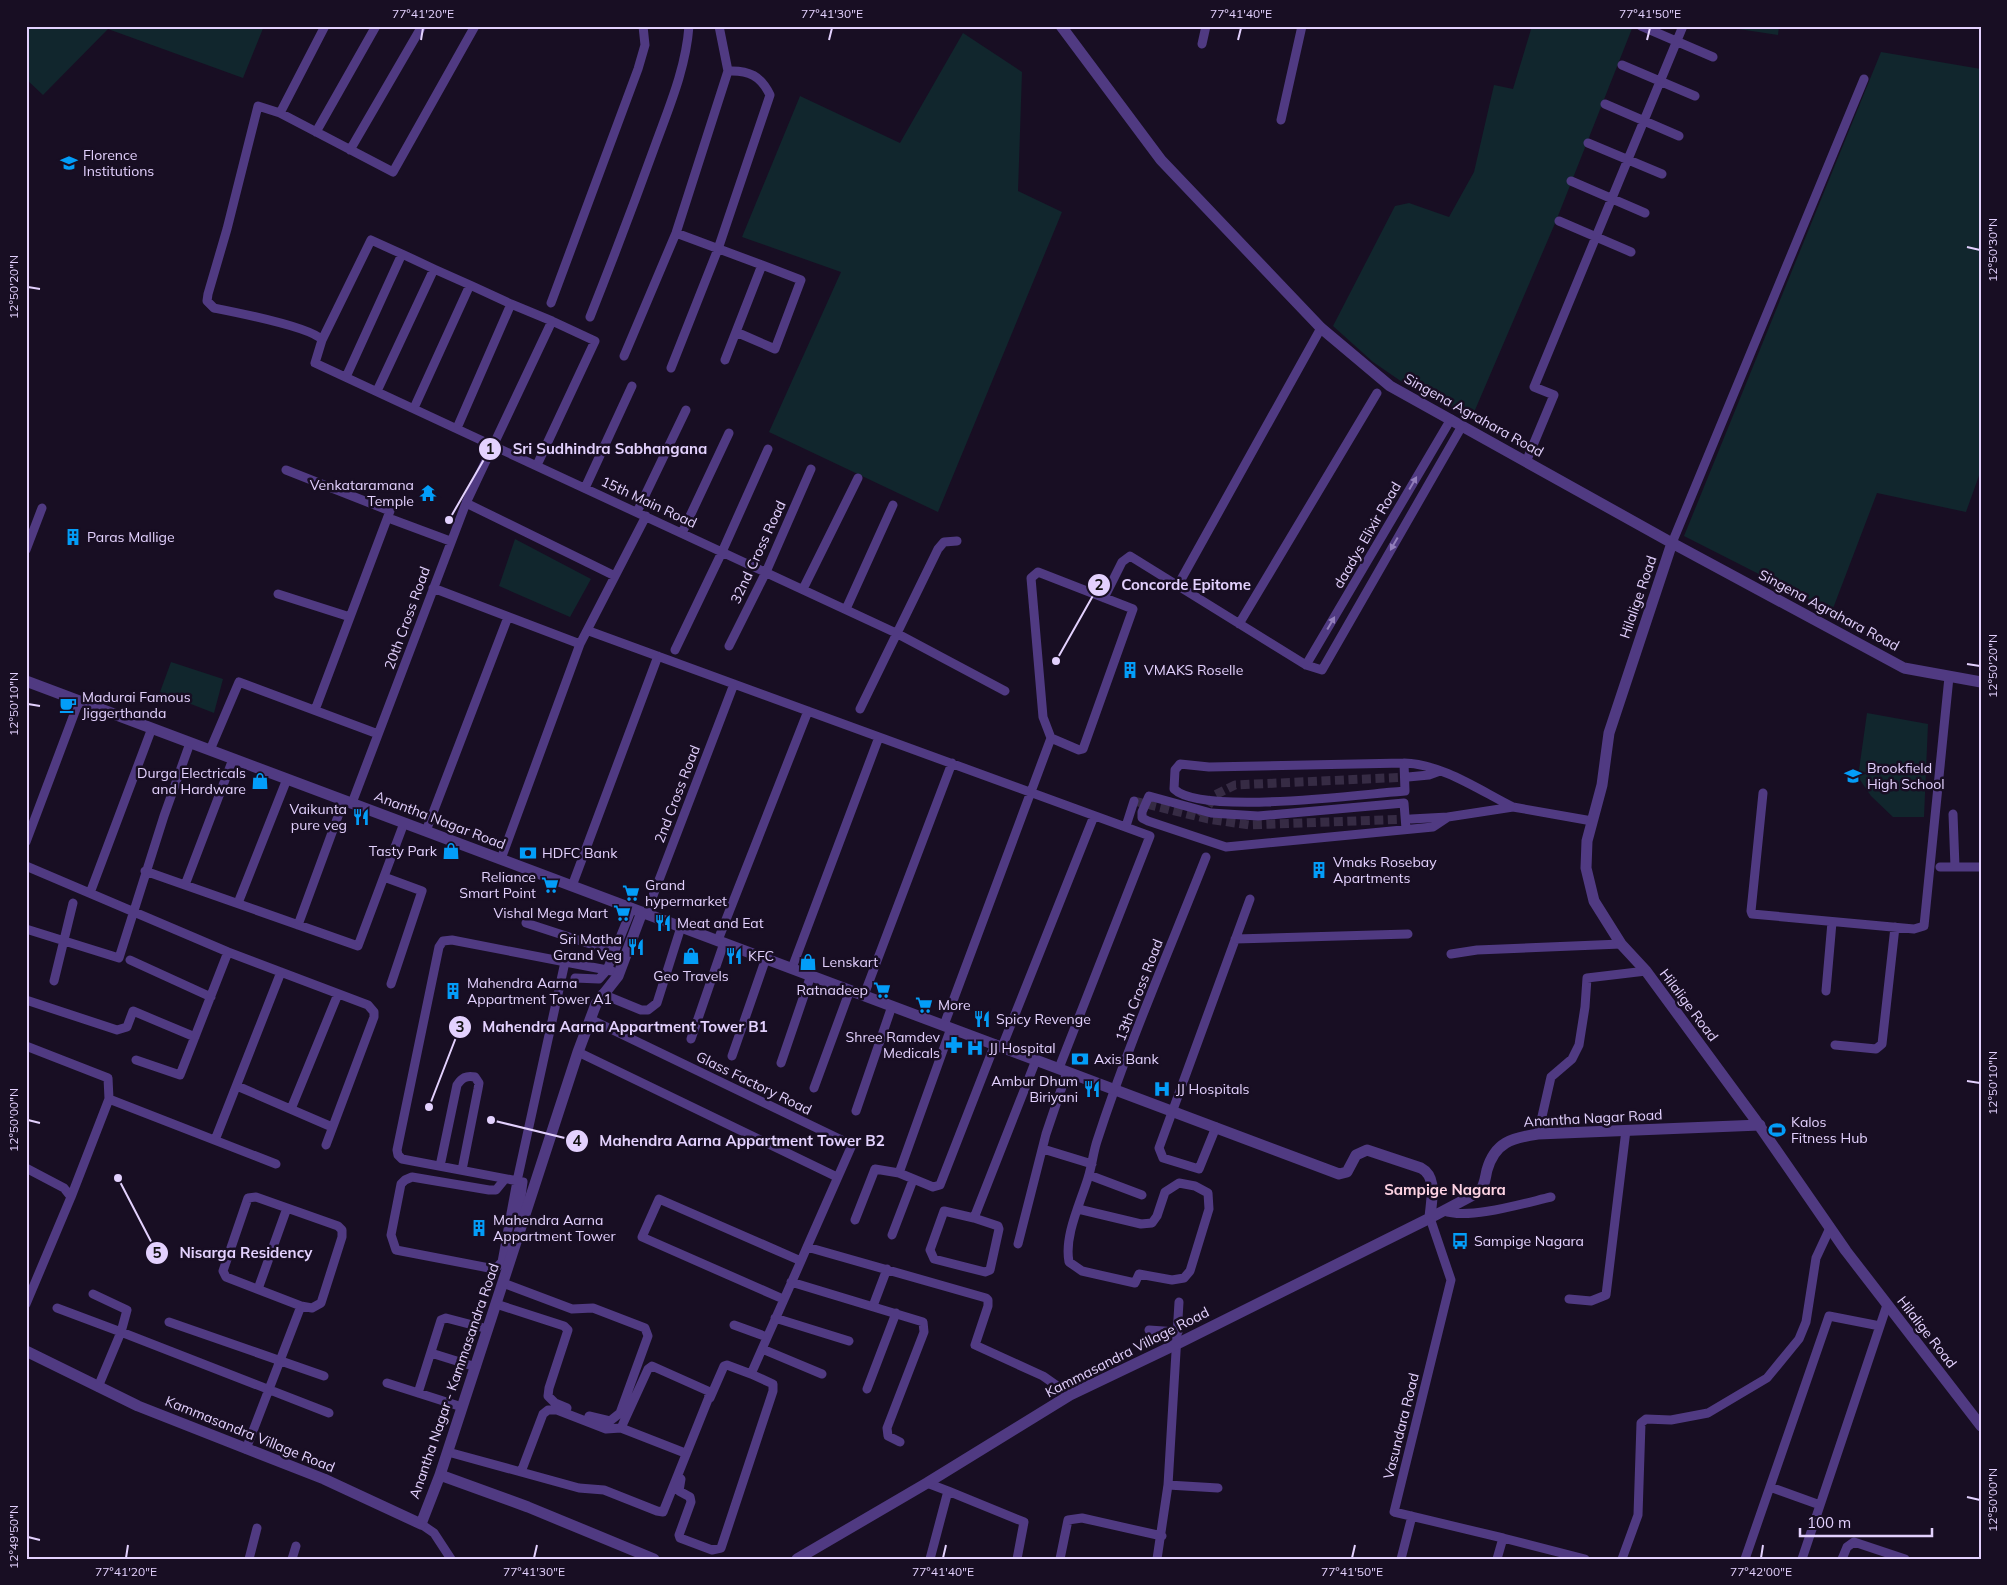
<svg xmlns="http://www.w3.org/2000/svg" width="2007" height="1585" viewBox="0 0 2007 1585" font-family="Mulish,sans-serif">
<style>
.green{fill:#11262d}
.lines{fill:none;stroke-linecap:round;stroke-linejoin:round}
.minor-tunnel{stroke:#362b44;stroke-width:9;stroke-dasharray:9 4.5;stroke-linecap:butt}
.minor{stroke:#503a82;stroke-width:9}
.tertiary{stroke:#503a82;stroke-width:11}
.oneway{fill:#927eba}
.ticks{fill:none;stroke:#e3d1fe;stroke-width:2}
.labels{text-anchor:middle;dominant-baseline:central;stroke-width:5;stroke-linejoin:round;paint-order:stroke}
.poi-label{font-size:14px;fill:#e3d1fe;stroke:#180e23;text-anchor:start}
.street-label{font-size:14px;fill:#e3d1fe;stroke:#180e23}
.neighbourhood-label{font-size:15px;font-weight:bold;fill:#fed3e3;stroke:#180e23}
.leader{fill:none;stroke:#e3d1fe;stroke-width:2}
.callout-dot{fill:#e3d1fe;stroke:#180e23;stroke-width:2}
.mark-label{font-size:15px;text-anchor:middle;font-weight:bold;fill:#111}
.callout-label{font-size:15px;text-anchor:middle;font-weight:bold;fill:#e3d1fe;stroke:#180e23;stroke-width:5;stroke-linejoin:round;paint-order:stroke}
.neatline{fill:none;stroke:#e3d1fe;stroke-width:2}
.ticks-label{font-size:12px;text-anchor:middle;fill:#e3d1fe}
</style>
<rect width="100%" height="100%" fill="#180e23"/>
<!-- green -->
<path class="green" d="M26,26H264L243,78L108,29L43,95L26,79Z
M1532,26H1633L1556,221L1472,417L1408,386L1373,362L1333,326L1395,206L1409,203L1449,217L1474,172L1494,85L1513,89Z
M1719,26H1779L1778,35Z
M963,33L1022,72L1018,191L1062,212L938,512L769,432L841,272L742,237L800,96L900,143Z
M1881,52L1981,69V470L1966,512L1877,493L1832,611L1684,536Z
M515,539L591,579L570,617L499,586Z
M171,662L223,679L214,713L160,692Z
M1867,713L1928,724L1924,817H1893L1871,796L1858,777Z"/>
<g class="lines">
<!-- minor-tunnel -->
<path class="minor-tunnel" d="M1134,801L1208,819L1249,825L1411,819
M1201,817L1215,795L1235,785L1408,777"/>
<!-- minor -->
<path class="minor" d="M325,26L280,113L393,172L475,26
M1641,26L1713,57
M1202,44L1206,26
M1622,65L1695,96
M1605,104L1679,136
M280,113L258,106L227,229L208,294L207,301L214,308C234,312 312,327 322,340L315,363L896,633L1005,691
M1281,120L1302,26
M316,132L376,26
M1588,143L1662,174
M350,150L422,26
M1571,181L1645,213
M1559,221L1631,252
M676,233L762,265L725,360
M551,303L638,69L645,45L643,26
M590,317C613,259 635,201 656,143C670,105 686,67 689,26
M736,332L775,349L801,280L762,265
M322,340L371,240L402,254
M624,356L676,233L728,71L719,26
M671,368L718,249L770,95C761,76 749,70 728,71
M346,377L402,254L434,269
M377,391L434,269L470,285
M414,408L470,285L511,304
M457,428L511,304L552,321
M1526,462L1554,395L1534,387L1683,26
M286,470L390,511L315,710
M585,488L632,386
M466,503L615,576
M637,512L686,410
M391,519L450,541
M682,533L729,433
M1672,543L1864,79
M26,550L42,508
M1178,585L1321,328
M433,588L580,644
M803,589L858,478
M278,594L350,617
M1104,598L1122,562L1130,556L1306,665L1322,670L1462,426
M846,609L893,505
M1239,624L1377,393
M589,631L1150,836L1059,1068
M729,646L766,572L811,469
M675,650L722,552L768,449
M1306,665L1451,419
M860,709L938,549L944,542L957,541
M210,750L239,682L378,734
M1404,763L1405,791C1362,794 1202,816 1174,789L1175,770L1180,764L1209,767L1404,763C1442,764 1479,790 1513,807
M1408,777L1429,775L1440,771
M1763,793L1751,911L1752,914L1914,929L1924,926L1949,677
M352,803L466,503L552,321L595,341L537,465
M1953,814L1955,867
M1411,819L1448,817
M1126,826L1134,801
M1406,829L1404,803L1258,816L1211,813L1149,796L1142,812V818L1148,821L1226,847L1433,827L1448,817L1513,807L1592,821
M426,831L508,617
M26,842L79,701
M501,859L580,644L646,516
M26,866L228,952L368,1005L374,1012V1017L326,1145
M1940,867H1981
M145,871L358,946L404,823
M384,877L422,891L391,984
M185,885L233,759
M572,886L658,656
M90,893L152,728
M238,903L287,779
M646,914L734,684
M526,923L615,952
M298,925L344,800
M26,929L119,958L164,816L190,743
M1235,939L1408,934
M718,940L808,711
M1451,954L1477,950L1621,944
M130,960L211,997
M792,968L879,737
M575,978L599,979L607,970L612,971
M54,981L73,903
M1826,991L1832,922
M602,994L641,1010H648L657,1003L681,927
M864,995L952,763
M26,1000L117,1030L127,1027L133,1011L195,1037
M590,1019L852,1145L807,1247
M944,1025L1051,738L1043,717L1031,578L1038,572L1133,609L1083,749L1079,750L1051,738
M691,1039L724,943
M1835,1045L1876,1049L1882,1044L1895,927
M26,1046L108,1078L109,1099L71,1197
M1002,1047L1094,816
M578,1052L837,1177
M732,1056L766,958
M136,1060L180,1075L228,952
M781,1063L811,975
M237,1086L332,1127
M814,1088L850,990
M109,1099L276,1164
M291,1109L338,994
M856,1111L892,1006
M1216,1127L1199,1169L1163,1158L1159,1148L1250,899
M1538,1134L1551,1077L1572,1059L1579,1045L1585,1007L1587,978L1646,971
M215,1140L281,972
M1043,1149L1092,1164
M440,1166L457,1085C462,1078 466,1075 475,1077L479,1083L478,1089L462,1170
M26,1168L64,1188L71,1197L26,1304
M899,1173L933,1187L940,1185L995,1044
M1089,1175L1142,1195
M505,1179L496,1190H489L412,1177L405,1180L401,1184L391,1235L396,1250L489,1268L497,1267L502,1262L517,1181L565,962
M1078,1209L1141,1224L1152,1223L1157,1216L1165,1192L1179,1183L1195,1186L1208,1193L1209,1209L1190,1271L1184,1278L1172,1280L1139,1274L1135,1283L1082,1271L1069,1262C1064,1236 1080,1204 1088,1178C1092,1166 1093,1153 1097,1141C1128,1045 1169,951 1206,857
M1444,1211C1469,1220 1525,1203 1551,1197
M525,1215L519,1211L523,1182L402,1159L398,1155L397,1150L439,947L443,941L452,940L607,970L632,908
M974,1218L944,1211L930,1250L934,1259L985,1272L990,1270L999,1229L998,1226L974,1218L1036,1060
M1430,1218L1451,1280L1394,1512L1503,1538L1497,1559
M855,1220L875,1169L899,1173L951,1028
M892,1235L913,1180
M1018,1244L1046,1134L1067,1072
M801,1261L762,1349L822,1374
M791,1282L923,1322L924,1332L887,1428L888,1436L900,1442
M503,1283L572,1309L593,1308L645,1328L648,1336L620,1413L610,1421L589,1416
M258,1289L287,1208
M783,1299L642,1237L659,1199L801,1261L807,1247L986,1298L988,1300V1306L975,1345L1043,1376L1070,1395
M1569,1299L1591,1301L1606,1295L1626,1130
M496,1304L564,1326L568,1330L549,1388L548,1396L555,1403L567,1408
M873,1306L887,1269
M57,1308L121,1332L127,1310L93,1294
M775,1318L849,1341
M169,1322L324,1376
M734,1325L767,1337
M1149,1330L1178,1332
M431,1353L476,1367
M387,1383L462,1407
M98,1387L121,1332L329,1413
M867,1389L896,1313
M418,1393L441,1320L446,1318L488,1329
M710,1398L724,1366L727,1365L751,1374
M621,1428L685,1453
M246,1449L301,1306L226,1277L223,1271L248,1198L256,1197L338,1226L342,1230V1237L321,1303L312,1308L301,1306
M448,1452L521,1472L543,1414L548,1410H557L606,1429L621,1428L648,1369L652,1366L708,1391L709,1397L663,1512L657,1511L604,1490L579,1488L521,1472
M681,1479L679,1491L690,1497L691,1502L679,1535L680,1538L712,1550L721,1548L773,1391V1384L751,1374L762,1349
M927,1483L948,1491
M1168,1485L1218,1488
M1770,1487L1820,1505
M421,1524L434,1533L451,1559
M1503,1538L1585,1559
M249,1559L257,1528
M292,1559L296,1546
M930,1559L948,1491L1024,1522L1017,1559
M1060,1559L1068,1520L1082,1518L1162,1536
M1157,1559L1168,1485L1179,1302
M1401,1559L1412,1516
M1622,1559L1638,1515L1641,1423L1646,1419L1671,1420L1708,1413L1767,1378L1799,1339L1806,1322L1816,1258L1830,1228
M1745,1559L1829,1316L1880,1326
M1802,1559L1887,1305
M1842,1559L1847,1547L1854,1542L1905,1559"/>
<!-- tertiary -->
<path class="tertiary" d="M1061,26L1161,160L1321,328L1390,386L1672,543L1904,668L1981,682
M1672,543L1609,733L1602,785L1587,841L1586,868L1594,901L1621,944L1646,971L1754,1118L1846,1251L1981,1426
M26,681L1339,1174L1347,1172L1356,1155L1367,1150L1421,1168C1438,1177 1431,1201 1430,1218L1479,1192C1485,1186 1485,1178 1487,1170C1495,1142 1512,1138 1538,1134L1760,1125
M26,1351L138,1406L324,1479L421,1524L440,1475L578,1052L596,1004L618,976L642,912
M440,1475L528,1507L654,1559
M797,1559L927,1483L1070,1395L1181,1342L1430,1218"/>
</g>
<!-- one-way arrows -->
<defs><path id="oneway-solid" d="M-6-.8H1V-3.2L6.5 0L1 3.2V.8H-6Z" transform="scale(1.25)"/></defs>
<g class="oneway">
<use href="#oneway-solid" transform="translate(1413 483) rotate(-60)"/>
<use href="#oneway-solid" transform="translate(1394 544) rotate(120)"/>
<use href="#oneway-solid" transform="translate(1331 623) rotate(-60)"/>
</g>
<!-- ticks -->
<path class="ticks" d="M421,40L423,28M829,40L832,28M1238,40L1241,28M1647,40L1650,28M1967,247L1980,250M28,287L40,289M1967,664L1980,666M28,704L40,706M1967,1081L1980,1083M28,1120L40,1123M1967,1497L1980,1500M28,1537L40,1540M126,1558L128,1545M534,1558L537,1545M943,1558L946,1545M1352,1558L1355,1545M1761,1558L1763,1545"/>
<!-- icons -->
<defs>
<g id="university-bare" transform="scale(1.35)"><path d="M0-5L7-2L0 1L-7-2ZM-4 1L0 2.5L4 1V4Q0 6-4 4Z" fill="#039df8" stroke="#180e23" stroke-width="2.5" paint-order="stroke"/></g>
<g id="temple-bare" transform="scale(1.35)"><path d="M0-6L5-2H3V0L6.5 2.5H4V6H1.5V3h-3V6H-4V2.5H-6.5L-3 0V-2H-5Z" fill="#039df8" stroke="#180e23" stroke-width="2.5" paint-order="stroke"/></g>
<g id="building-bare" transform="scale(1.35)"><path d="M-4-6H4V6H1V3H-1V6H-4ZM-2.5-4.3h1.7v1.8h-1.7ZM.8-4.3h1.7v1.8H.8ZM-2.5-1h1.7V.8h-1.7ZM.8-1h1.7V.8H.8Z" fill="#039df8" stroke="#180e23" stroke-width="2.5" paint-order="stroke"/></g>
<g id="cafe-bare" transform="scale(1.35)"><path d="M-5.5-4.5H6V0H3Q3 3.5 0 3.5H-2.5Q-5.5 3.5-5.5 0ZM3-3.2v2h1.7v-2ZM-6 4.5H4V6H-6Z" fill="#039df8" stroke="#180e23" stroke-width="2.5" paint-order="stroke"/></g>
<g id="school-bare" transform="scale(1.35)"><path d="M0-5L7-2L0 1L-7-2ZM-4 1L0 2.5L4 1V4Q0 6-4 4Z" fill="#039df8" stroke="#180e23" stroke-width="2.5" paint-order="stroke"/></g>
<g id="shop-bare" transform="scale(1.35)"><path d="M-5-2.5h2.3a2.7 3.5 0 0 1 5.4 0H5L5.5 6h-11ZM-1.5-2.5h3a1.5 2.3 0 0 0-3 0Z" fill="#039df8" stroke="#180e23" stroke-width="2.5" paint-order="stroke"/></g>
<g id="restaurant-bare" transform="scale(1.35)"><path d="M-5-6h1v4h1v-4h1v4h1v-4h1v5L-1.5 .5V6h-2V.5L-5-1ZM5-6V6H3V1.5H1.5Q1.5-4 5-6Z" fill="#039df8" stroke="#180e23" stroke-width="2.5" paint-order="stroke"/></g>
<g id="bank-bare" transform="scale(1.35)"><path d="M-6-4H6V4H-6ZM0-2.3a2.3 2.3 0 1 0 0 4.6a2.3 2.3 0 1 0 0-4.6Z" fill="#039df8" stroke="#180e23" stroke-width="2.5" paint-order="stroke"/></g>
<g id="supermarket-bare" transform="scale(1.35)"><path d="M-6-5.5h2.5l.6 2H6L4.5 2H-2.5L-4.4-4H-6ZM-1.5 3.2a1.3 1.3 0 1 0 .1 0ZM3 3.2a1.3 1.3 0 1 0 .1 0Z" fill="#039df8" stroke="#180e23" stroke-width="2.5" paint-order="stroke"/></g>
<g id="pharmacy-bare" transform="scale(1.35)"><path d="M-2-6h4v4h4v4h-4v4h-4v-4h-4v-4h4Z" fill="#039df8" stroke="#180e23" stroke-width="2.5" paint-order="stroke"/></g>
<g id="hospital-bare" transform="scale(1.35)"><path d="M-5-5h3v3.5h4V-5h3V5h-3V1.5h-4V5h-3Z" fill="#039df8" stroke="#180e23" stroke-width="2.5" paint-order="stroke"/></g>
<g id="stadium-bare" transform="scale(1.35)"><path d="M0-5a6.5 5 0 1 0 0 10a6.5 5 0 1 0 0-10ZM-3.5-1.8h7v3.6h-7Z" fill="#039df8" stroke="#180e23" stroke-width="2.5" paint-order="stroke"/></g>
<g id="bus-bare" transform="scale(1.35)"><path d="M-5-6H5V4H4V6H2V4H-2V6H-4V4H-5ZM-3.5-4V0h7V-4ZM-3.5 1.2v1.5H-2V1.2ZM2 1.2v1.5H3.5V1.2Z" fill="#039df8" stroke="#180e23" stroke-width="2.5" paint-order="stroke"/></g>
</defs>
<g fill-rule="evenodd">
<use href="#university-bare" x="69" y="163"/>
<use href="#temple-bare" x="428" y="493"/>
<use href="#building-bare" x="73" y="537"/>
<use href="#building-bare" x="1130" y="670"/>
<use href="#cafe-bare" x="68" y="705"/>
<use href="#school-bare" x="1853" y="776"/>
<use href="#shop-bare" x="260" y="781"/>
<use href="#restaurant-bare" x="361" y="817"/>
<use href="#shop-bare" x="451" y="851"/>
<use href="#bank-bare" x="528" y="853"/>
<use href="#building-bare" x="1319" y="870"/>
<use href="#supermarket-bare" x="550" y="885"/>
<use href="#supermarket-bare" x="631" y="893"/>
<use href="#supermarket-bare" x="622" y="913"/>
<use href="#restaurant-bare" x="663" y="923"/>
<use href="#restaurant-bare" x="636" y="947"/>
<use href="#shop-bare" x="691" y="956"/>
<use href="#restaurant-bare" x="734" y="956"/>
<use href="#shop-bare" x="808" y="962"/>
<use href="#supermarket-bare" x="882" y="990"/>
<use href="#building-bare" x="453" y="991"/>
<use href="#supermarket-bare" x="924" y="1005"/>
<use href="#restaurant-bare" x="982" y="1019"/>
<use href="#pharmacy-bare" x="954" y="1045"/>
<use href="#hospital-bare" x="975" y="1048"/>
<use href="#bank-bare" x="1080" y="1059"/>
<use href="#restaurant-bare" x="1092" y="1089"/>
<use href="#hospital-bare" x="1162" y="1089"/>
<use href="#stadium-bare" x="1777" y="1130"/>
<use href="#building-bare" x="479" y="1228"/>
<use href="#bus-bare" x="1460" y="1241"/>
</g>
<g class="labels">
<!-- poi labels -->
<g class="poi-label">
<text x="83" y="155">Florence<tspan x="83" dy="16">Institutions</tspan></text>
<text x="414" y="485" text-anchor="end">Venkataramana<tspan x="414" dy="16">Temple</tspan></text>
<text x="87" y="537">Paras Mallige</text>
<text x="1144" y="670">VMAKS Roselle</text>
<text x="82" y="697">Madurai Famous<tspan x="82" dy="16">Jiggerthanda</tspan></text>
<text x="1867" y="768">Brookfield<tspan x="1867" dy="16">High School</tspan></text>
<text x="246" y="773" text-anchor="end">Durga Electricals<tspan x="246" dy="16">and Hardware</tspan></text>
<text x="347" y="809" text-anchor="end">Vaikunta<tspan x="347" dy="16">pure veg</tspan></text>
<text x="437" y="851" text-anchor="end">Tasty Park</text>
<text x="542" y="853">HDFC Bank</text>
<text x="1333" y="862">Vmaks Rosebay<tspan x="1333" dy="16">Apartments</tspan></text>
<text x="536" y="877" text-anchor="end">Reliance<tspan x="536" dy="16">Smart Point</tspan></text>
<text x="645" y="885">Grand<tspan x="645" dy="16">hypermarket</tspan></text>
<text x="608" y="913" text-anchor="end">Vishal Mega Mart</text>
<text x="677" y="923">Meat and Eat</text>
<text x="622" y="939" text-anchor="end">Sri Matha<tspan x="622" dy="16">Grand Veg</tspan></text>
<text x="748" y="956">KFC</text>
<text x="822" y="962">Lenskart</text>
<text x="691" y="976" text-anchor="middle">Geo Travels</text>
<text x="467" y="983">Mahendra Aarna<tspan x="467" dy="16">Appartment Tower A1</tspan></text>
<text x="868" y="990" text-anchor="end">Ratnadeep</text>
<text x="938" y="1005">More</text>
<text x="996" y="1019">Spicy Revenge</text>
<text x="940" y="1037" text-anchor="end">Shree Ramdev<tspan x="940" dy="16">Medicals</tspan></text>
<text x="989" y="1048">JJ Hospital</text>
<text x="1094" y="1059">Axis Bank</text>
<text x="1078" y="1081" text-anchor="end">Ambur Dhum<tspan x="1078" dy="16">Biriyani</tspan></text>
<text x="1176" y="1089">JJ Hospitals</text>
<text x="1791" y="1122">Kalos<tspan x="1791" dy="16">Fitness Hub</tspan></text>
<text x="493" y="1220">Mahendra Aarna<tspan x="493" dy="16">Appartment Tower</tspan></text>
<text x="1474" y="1241">Sampige Nagara</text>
</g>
<!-- street labels -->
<g class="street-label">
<text transform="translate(1474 415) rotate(29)">Singena Agrahara Road</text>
<text transform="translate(649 502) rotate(25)">15th Main Road</text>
<text transform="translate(1367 535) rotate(-60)">daadys Elixir Road</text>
<text transform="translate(758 552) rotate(-65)">32nd Cross Road</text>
<text transform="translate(1638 597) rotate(-71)">Hilalige Road</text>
<text transform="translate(1829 610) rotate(28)">Singena Agrahara Road</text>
<text transform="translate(407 618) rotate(-70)">20th Cross Road</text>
<text transform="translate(677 794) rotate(-69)">2nd Cross Road</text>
<text transform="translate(440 820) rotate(21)">Anantha Nagar Road</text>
<text transform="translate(1139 990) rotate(-69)">13th Cross Road</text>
<text transform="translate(1689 1005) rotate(53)">Hilalige Road</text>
<text transform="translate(754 1083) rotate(26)">Glass Factory Road</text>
<text transform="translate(1593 1118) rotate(-3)">Anantha Nagar Road</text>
<text transform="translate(1927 1332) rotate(52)">Hilalige Road</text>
<text transform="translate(1127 1352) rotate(-27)">Kammasandra Village Road</text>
<text transform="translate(454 1381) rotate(-71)">Anantha Nagar - Kammasandra Road</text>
<text transform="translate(1401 1426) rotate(-76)">Vasundara Road</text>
<text transform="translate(250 1434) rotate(22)">Kammasandra Village Road</text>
</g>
<!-- neighbourhood labels -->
<g class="neighbourhood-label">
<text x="1445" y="1189">Sampige Nagara</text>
</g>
</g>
<!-- callouts -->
<path class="leader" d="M449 520L490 449M1056 661L1099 585M429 1107L460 1027M491 1120L577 1141M118 1178L157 1253"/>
<g class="callout-dot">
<circle cx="449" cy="520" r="5"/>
<circle cx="1056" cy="661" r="5"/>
<circle cx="429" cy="1107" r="5"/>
<circle cx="491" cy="1120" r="5"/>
<circle cx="118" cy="1178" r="5"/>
<circle cx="490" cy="449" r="12"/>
<circle cx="1099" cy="585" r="12"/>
<circle cx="460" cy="1027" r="12"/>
<circle cx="577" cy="1141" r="12"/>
<circle cx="157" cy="1253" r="12"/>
</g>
<g class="mark-label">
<text x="490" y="454">1</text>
<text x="1099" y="590">2</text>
<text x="460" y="1032">3</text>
<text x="577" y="1146">4</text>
<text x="157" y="1258">5</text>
</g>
<g class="callout-label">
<text x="610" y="454">Sri Sudhindra Sabhangana</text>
<text x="1186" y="590">Concorde Epitome</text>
<text x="625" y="1032">Mahendra Aarna Appartment Tower B1</text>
<text x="742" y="1146">Mahendra Aarna Appartment Tower B2</text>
<text x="246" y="1258">Nisarga Residency</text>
</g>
<!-- border -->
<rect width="2007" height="1585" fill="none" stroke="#180e23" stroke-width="55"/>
<!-- scale -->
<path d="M1800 1528v8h132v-8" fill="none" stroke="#e3d1fe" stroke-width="2.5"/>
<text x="1807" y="1528" font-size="15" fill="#e3d1fe" stroke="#180e23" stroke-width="4" paint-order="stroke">100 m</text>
<rect x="28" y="28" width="1952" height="1530" class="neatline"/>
<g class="ticks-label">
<text x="423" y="18">77°41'20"E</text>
<text x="832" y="18">77°41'30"E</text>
<text x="1241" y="18">77°41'40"E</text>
<text x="1650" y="18">77°41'50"E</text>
<text transform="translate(1993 250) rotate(-90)" y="4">12°50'30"N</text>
<text transform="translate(14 287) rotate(-90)" y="4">12°50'20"N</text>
<text transform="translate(1993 666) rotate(-90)" y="4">12°50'20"N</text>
<text transform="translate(14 704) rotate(-90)" y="4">12°50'10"N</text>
<text transform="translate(1993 1083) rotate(-90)" y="4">12°50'10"N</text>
<text transform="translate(14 1120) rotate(-90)" y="4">12°50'00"N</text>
<text transform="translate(1993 1500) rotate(-90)" y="4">12°50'00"N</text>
<text transform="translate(14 1537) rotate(-90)" y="4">12°49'50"N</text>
<text x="126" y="1576">77°41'20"E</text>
<text x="534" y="1576">77°41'30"E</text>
<text x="943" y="1576">77°41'40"E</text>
<text x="1352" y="1576">77°41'50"E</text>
<text x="1761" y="1576">77°42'00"E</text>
</g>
</svg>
